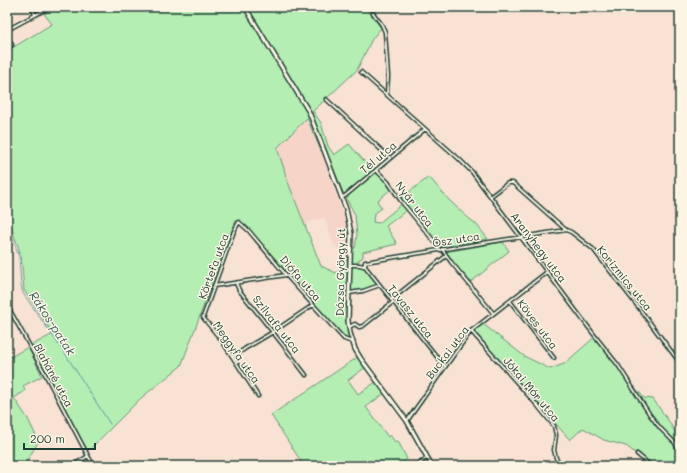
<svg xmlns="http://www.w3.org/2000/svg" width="687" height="473" viewBox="0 0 687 473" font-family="Mali,sans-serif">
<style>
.built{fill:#f6d4c8}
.green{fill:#b4eeb3;stroke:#6a9674}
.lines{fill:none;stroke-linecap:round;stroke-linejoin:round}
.stream{stroke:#629ca4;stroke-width:1}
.minor-casing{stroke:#1f3d34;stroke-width:5}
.secondary-casing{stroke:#1f3d34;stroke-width:6}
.minor{stroke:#fcf5e5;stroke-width:2}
.secondary{stroke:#fcf5e5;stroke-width:3}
.labels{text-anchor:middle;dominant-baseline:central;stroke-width:3;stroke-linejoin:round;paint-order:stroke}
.street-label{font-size:11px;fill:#1f3d34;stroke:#fcf5e5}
.water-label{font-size:12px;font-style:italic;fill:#355d59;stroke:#fcf5e5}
</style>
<rect width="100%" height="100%" fill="#f8e2d4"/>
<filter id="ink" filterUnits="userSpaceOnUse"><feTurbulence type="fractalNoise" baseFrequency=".025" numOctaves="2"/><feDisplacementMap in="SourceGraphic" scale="8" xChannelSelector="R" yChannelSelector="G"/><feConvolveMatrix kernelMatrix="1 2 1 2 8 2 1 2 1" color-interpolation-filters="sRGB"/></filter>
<g filter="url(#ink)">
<!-- built -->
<path class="built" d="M307,118L321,151L347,225L346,242L338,249L336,245L334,246L324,217L305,224L286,177L284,169L277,148Z"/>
<!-- green -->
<path class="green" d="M58,7H365L381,28L372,39L357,70L313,111L321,123L328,146L334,155L349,144L372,170L378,172L391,189L377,201L382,208L374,214L373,222L379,223L402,204L407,210L386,226L397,244L363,252V257L359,260L358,263L355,264H353L352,261V248H355L357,235L355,215L342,190L330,159L325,150L321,151L307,118L277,148L284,169L286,177L321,266L336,273L348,258C347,285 344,313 349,339L344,337L314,304L313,299L249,231L236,220L181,366L141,398L88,451L30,346L53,334L24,290L21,255L7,215V51L52,24L44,14Z
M429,177L449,200L466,216L476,224L488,239L441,247L401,198Z
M503,242L509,251L471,282L450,259L445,252Z
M354,266L363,267L365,268L377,283V285L376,287L351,292V269Z
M483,324L524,356L550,369L564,364L597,335L618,367L644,398L653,399L670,423L680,442V466H653L626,446L604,440L583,428L570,440L474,331Z
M28,347L42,376L23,386L25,391L14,398L28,419L37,438V444L28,459L27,466H7V359Z
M358,357L366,367L348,380L358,394L376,382L385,393L366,407L388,437L390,435L395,442L398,441L407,459L398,466H304L271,415Z"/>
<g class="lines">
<!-- stream -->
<path class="stream" d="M7,221L19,257L21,285L23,293L66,355L110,424"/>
<!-- minor casing -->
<g class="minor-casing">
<path id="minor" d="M32,7L35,15
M373,13L382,25L385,32L388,76L387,94
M7,30L50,7
M7,36L12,45
M361,72L459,159L472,172L595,336L618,365L650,415L660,428L675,443L680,453
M326,99L390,158
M376,170L388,182L401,201L438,246L439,250
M491,196L508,183H513L566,230L571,232L593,249L639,308L680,363
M342,197L345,196L425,129
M442,249L451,262L493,313
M350,265H360L363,266L365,265V262L439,250L566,230
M364,265L445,367
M236,283L239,290L283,345L306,375
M214,286L286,275
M349,293L363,291L380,285
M391,300L446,256
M510,301L554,358
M7,305L43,370L88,456L94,466
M349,327L355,324L359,327L363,326L393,302
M471,331L537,405L554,426L556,435L554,450L556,458L560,466
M233,357L246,348L273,332L313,305
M258,396L222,341L205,320L203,317L234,231L239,222L249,231L286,275L344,339L352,342
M407,421L445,367L471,331L547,272
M637,454L651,466
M72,466L88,456
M416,466L427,458"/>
</g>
<!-- secondary casing -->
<g class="secondary-casing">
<path id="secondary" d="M245,7L309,112L325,153L346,209L351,233L348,321L350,333L355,349L361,359L407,421L432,466"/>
</g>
<!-- minor -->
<use href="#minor" class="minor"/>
<!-- secondary -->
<use href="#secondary" class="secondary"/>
</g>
</g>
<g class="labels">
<!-- street labels -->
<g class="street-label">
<text transform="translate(378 157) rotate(-40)">Tél utca</text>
<text transform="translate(415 204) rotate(52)">Nyár utca</text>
<text transform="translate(456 239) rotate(-9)">Ősz utca</text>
<text transform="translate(539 247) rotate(53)">Aranyhegy utca</text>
<text transform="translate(213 266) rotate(-70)">Körtefa utca</text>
<text transform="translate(340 272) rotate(-89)">Dózsa György út</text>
<text transform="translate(301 278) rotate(49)">Diófa utca</text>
<text transform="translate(625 278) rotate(51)">Korizmics utca</text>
<text transform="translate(411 311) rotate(51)">Tavasz utca</text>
<text transform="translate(277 324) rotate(52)">Szilvafa utca</text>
<text transform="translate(538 324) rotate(53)">Köves utca</text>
<text transform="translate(237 352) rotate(55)">Meggyfa utca</text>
<text transform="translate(447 352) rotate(-53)">Buckai utca</text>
<text transform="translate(54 375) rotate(62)">Blaháné utca</text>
<text transform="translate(532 389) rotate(50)">Jókai Mór utca</text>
</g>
<!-- water labels -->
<g class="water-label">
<text transform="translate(53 323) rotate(57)">Rákos-patak</text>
</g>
</g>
<!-- margin -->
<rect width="687" height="473" fill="none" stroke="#fcf5e5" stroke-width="24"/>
<rect x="12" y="12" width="663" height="449" fill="none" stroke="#1f3d34" stroke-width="1.5" filter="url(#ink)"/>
<!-- scale -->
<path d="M24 443v6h71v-6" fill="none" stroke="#1f3d34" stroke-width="2"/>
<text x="30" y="443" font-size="12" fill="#1f3d34" stroke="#fcf5e5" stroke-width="3" paint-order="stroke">200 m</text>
</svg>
